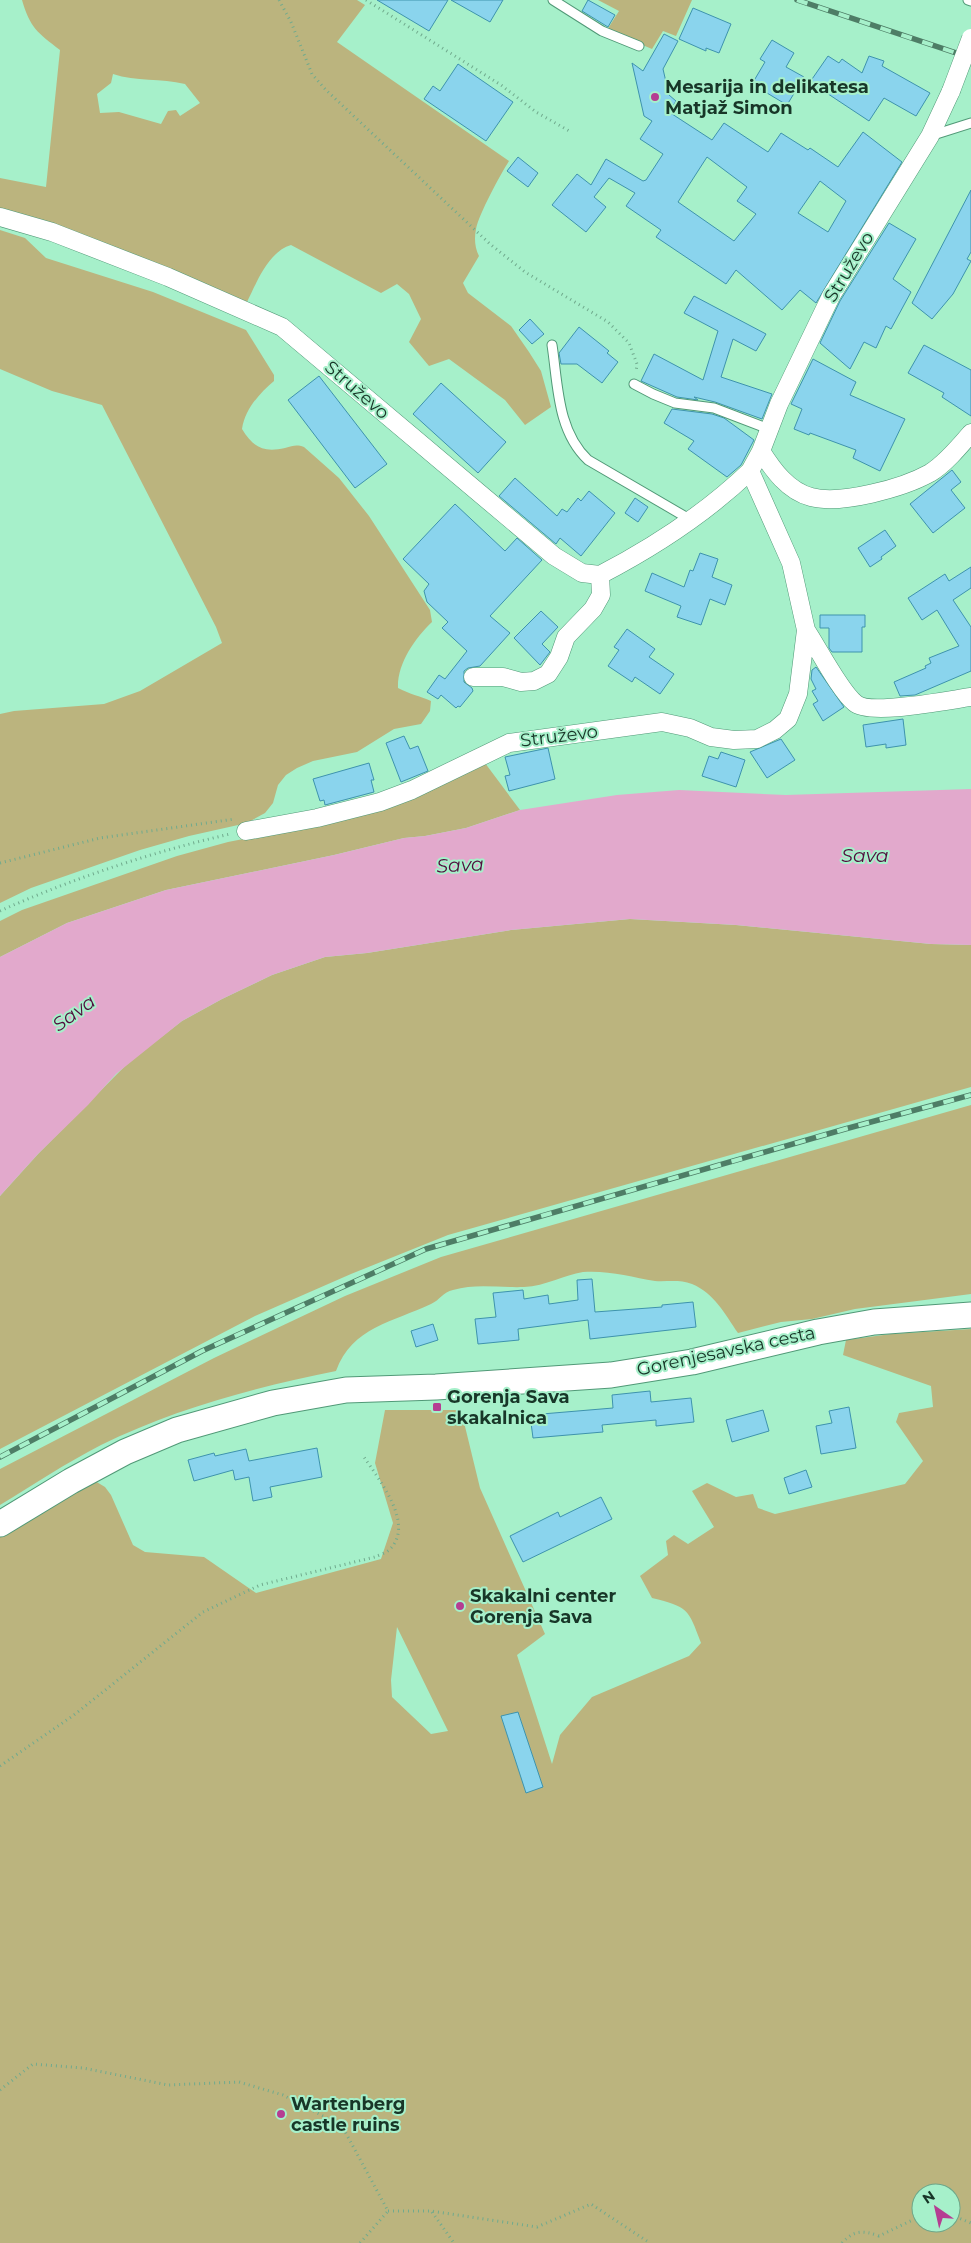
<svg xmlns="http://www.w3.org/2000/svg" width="971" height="2243" viewBox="0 0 971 2243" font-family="Montserrat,sans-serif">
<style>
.green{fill:#bbb47e;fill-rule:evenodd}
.water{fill:#e2a9cc}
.building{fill:#8ad4ed;stroke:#3e93ad;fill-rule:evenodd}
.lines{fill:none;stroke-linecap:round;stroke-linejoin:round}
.lane-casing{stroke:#519977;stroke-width:11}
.street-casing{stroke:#519977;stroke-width:19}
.secondary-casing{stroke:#519977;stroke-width:27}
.path{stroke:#70aa8d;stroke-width:3;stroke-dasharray:1 4;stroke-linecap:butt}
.lane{stroke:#fff;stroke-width:9}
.street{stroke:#fff;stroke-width:18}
.secondary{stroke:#fff;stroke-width:25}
.rail-casing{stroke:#4e7d66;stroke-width:5.5}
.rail{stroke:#a6f0ca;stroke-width:4;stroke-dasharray:11;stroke-linecap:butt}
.street-bridge-casing{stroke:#519977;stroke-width:19;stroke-linecap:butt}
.street-bridge{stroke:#fff;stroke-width:18}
.poi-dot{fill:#b53d92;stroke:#a6f0ca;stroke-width:2}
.labels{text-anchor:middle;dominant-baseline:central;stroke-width:4;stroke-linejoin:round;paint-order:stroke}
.poi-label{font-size:18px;font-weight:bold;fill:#183628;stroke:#a6f0ca;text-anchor:start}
.street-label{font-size:18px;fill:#183628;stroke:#a6f0ca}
.water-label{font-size:19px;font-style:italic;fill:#500d3d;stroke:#a6f0ca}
</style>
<rect width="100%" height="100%" fill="#a6f0ca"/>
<!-- green -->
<path class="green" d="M22,0H357L365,5L337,42L509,161C500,175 479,214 476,229C474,239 475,248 479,256L463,283L468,293L511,326L529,352L541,371L551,407L525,425L505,400L449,359L429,366L409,342L421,319L409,294L397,284L381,293L291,245C268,252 257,282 247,302L203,284L0,210V178L46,187L60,50C38,33 30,28 22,0ZM113,74C136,82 161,78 185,84L200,103L180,116L176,110L168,111L161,124L119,112L100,113L97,94L111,83Z
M598,0H692L676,36L663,31L652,49L607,30L619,11Z
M0,230L25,238L46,258L153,292L246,330L274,375V381C259,394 245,409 242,429C253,447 263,453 285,448C293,446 296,444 304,447L339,478L369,516L430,610L432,622C415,638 397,664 398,688C409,694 420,696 431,701L430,711L421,724L394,729L357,752L313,761L297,768L286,775L278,785L273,803L265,813L247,823L189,836L140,850L31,888L0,903V714L14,711L104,704L140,691L222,643L216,627L102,405L52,391L0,369Z
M485,763L520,810L466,828L425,836L404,838L334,855L166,890L67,923L0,957V921L22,910L177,856L228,842L279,832Z
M630,919L736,925L931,944L971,945V1087L448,1235L351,1274L255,1316L0,1449V1196L38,1154L130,1061L182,1021L222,999L272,975L325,957L367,953L511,930Z
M971,1105V1294L855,1309L812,1319L781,1322L738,1333C725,1314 714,1293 692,1284C679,1279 667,1282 655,1281C632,1277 607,1270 583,1272C564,1275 546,1286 524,1287C500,1288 476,1283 453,1290C443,1292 440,1300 431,1304C393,1322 352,1327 336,1371C256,1387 174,1409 101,1445C66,1463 33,1485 0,1505V1469L214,1358L345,1296L441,1257Z
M971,1329V2243H0V1537L95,1481L105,1487L111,1495L133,1545L145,1552L204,1557L256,1593L381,1559L393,1523L375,1463L385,1410H461L480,1488L545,1634L517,1655L552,1764L560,1735L592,1697L689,1656L701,1643C688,1608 688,1607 652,1598L640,1576L668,1555L666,1541L674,1535L688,1544L714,1527L692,1491L707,1483L736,1497L753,1494L758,1508L775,1514L905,1484L923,1461L896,1422L899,1413L933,1407L931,1386L843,1355L846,1340L891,1334ZM397,1627L448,1731L431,1734L392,1697L391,1680ZM921,2193H951V2223H921Z"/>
<!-- water -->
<path class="water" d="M971,789V945L931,944L736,925L630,919L511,930L367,953L325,957L272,975L222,999L182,1021L116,1074L88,1105L38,1154L0,1196V957L67,923L166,890L334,855L404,838L425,836L466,828L520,810L617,795L679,790L786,795Z"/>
<!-- building -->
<path class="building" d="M377,0H448L429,31Z
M451,0H503L490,22Z
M588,0L615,15L608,27L582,11Z
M693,8L731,24L719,53L706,48V51L679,39Z
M664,34L678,41L663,69L669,95L676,101L669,112L712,140L724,123L768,152L781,133L808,150L810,148L838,167L863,132L902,162L816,303L800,290L782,310L736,270L726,284L656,237L661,230L626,206L635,193L609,178L594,197L606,207L586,232L552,205L577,174L591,185L606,159L643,181L646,180L663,154L640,139L652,121L644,116L632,63L643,71ZM707,157L747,187L737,201L756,214L734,241L678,202ZM820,181L846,201L828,232L798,213Z
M772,40L794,53L786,67L804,77L787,105L752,84L765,62L760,59Z
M828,56L839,63L842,59L862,73L869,56L884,61L882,66L930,93L916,116L884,98L869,121L810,82Z
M458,64L513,102L486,141L424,99L433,86L440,91Z
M518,157L538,173L528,187L507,171Z
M971,190V252L967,259L971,261L953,294L932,319L912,303Z
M889,223L916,239L893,279L911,292L891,329L886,326L876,348L864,342L850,369L820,343L840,301Z
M694,296L766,334L756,351L733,339L721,377L772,394L762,419L715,402L694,397L698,400L677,397L641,381L654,354L703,380L718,331L684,313Z
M530,319L544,334L532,344L519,330Z
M579,327L609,351L607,353L618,362L602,383L577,364H561L559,353Z
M924,345L971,370V416L942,397L944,393L908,373Z
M813,359L856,382L850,395L905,419L880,471L853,458L856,450L810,433L809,435L794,429L802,409L791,404Z
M319,376L387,464L355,488L288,400Z
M441,383L506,442L478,473L413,414Z
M672,409L712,414L724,418L754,440L741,465L727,477L688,449L694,441L664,423Z
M952,470L961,482L951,490L965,508L933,533L910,504Z
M515,478L557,516L562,509L567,512L578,498L581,501L589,491L615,513L581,556L560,538L556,544L499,496Z
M635,498L648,507L638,522L625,513Z
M455,504L505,551L517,538L542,560L490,616L510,633L480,666L468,668L464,671V682L472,688L473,691L460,707L458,706L456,708L441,695L438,699L427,692L439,675L445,679L467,651L442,628L448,622L427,602L424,591L429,584L403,559Z
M885,530L896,546L881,557L882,559L870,567L858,548Z
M700,553L718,559L712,577L732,585L725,605L710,599L701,625L677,617L681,606L645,591L652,573L684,587L690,570L693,571Z
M971,567V588L953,600L971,627V671L915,695L900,696L894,682L926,668L925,666L931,663L929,658L959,646L937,610L922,620L908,598L945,574L949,581Z
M541,611L558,627L542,644L550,652L540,665L514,638Z
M820,615H865V627H862V652H832L829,648V628H820Z
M627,629L655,649L649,657L674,674L660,694L635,677L632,682L608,666L619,650L614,647Z
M816,667L844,707L823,721L813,704L818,701L812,691L816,689L811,679L812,670Z
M903,719L906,745L886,748V744L866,747L863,725Z
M404,736L410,749L418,746L428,771L401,782L386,743Z
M781,739L795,760L767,778L750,752Z
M548,748L555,779L509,791L505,776L510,775L505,757Z
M721,752L745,760L736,787L702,776L709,756L718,759Z
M369,763L374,780H371L374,792L325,805L324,800L320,801L313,779Z
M592,1279L595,1312L662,1307V1305L693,1302L696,1327L590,1339L588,1320L518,1329L519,1340L478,1344L475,1319L496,1317L493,1293L523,1290L524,1299L548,1295L549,1304L578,1300L577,1280Z
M433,1324L438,1340L416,1347L411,1331Z
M650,1391L651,1402L691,1398L694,1422L656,1426V1420L602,1425L603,1432L533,1438L530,1415L613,1408L612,1395Z
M849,1407L856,1448L821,1454L816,1426L832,1423L829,1411Z
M763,1410L769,1431L732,1442L726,1420Z
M317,1448L322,1477L270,1487L272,1497L253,1501L249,1477L235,1480L233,1470L194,1481L188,1460L214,1453L215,1456L246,1449L249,1461Z
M806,1470L812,1487L789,1494L784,1478Z
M601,1497L612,1519L523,1562L510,1536L558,1512L560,1517Z
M518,1712L543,1787L526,1793L501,1716Z"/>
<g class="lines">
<!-- lane casing -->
<g class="lane-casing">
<path id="lane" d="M553,0L602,31L639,46
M968,0L971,1
M930,136L971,123
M552,345C558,384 557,431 588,460L691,520
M634,384L653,394L675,403L714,408L769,429"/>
</g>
<!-- street casing -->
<g class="street-casing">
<path id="street" d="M0,217L52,232L168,277L282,327L554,556L582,573L600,575
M761,451C773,470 788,491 811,497C841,505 903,488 930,473C945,464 960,446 971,433
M806,630C818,648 840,691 855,703C869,716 949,700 971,697
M473,677H503L521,682L534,681L548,674L559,657L566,637L593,609L601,595L600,575C654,547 706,513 750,471
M246,831L317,818L380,802L412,790L509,743L662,722L690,728L711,737L734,740L757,739L775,730L788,719L798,694L806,630L791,563L750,471L761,451L779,404L831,296L930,136L951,91"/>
</g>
<!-- secondary casing -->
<g class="secondary-casing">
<path id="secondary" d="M0,1524L71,1481L125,1452L177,1430L273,1403L346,1390L436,1387L611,1375L692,1362L818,1332L874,1322L971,1315"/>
</g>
<!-- path -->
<path class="path" d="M279,0L291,22L312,74L326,90L490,244L525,272L608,322L629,343L637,364L636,372
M366,0L501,85L536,112L571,132
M0,863L100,838L235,819
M0,911C74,878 152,852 230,834
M0,1766L74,1715L203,1612L260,1585L375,1557C379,1555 386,1553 389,1550C416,1525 379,1480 364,1457
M0,2090L33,2064L83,2068L168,2085L239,2082L283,2095L342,2126L388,2211
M388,2211H431L537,2227L591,2204L650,2243
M432,2212L454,2243
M951,2215L971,2223
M360,2243L388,2211
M842,2243C854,2230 863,2230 879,2236L921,2216"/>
<!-- lane -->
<use href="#lane" class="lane"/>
<!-- street -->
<use href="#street" class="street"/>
<!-- secondary -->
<use href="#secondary" class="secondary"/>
<!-- rail casing -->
<g class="rail-casing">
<path id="rail" d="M797,0L971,58
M0,1457L202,1351L426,1249L845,1129L971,1095"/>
</g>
<!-- rail -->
<use href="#rail" class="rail"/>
<!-- street-bridge casing -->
<g class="street-bridge-casing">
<path id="street-bridge" d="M951,91L971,38"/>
</g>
<!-- street-bridge -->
<use href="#street-bridge" class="street-bridge"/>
</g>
<!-- markers -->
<g class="poi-dot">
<circle cx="655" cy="97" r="5"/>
<rect x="432" y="1402" width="10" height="10" rx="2.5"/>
<circle cx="460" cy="1606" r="5"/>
<circle cx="281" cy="2114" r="5"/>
</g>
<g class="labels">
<!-- poi labels -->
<g class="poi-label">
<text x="665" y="87">Mesarija in delikatesa<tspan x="665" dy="21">Matjaž Simon</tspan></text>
<text x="447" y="1397">Gorenja Sava<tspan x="447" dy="21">skakalnica</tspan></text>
<text x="470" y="1596">Skakalni center<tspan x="470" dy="21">Gorenja Sava</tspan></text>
<text x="291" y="2104">Wartenberg<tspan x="291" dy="21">castle ruins</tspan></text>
</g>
<!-- street labels -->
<g class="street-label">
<text transform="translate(849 267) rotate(-59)">Struževo</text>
<text transform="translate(357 390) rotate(41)">Struževo</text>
<text transform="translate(559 736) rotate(-7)">Struževo</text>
<text transform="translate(726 1351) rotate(-12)">Gorenjesavska cesta</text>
</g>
<!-- water labels -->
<g class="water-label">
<text x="865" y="855">Sava</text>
<text transform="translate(460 865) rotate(-3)">Sava</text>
<text transform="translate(74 1013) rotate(-36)">Sava</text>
</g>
</g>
<!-- north arrow -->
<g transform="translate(936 2208) rotate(326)"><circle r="24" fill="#a6f0ca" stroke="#6da689"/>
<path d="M0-4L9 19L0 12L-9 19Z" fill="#b53d92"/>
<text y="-8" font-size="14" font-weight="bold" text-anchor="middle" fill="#183628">N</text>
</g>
</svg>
